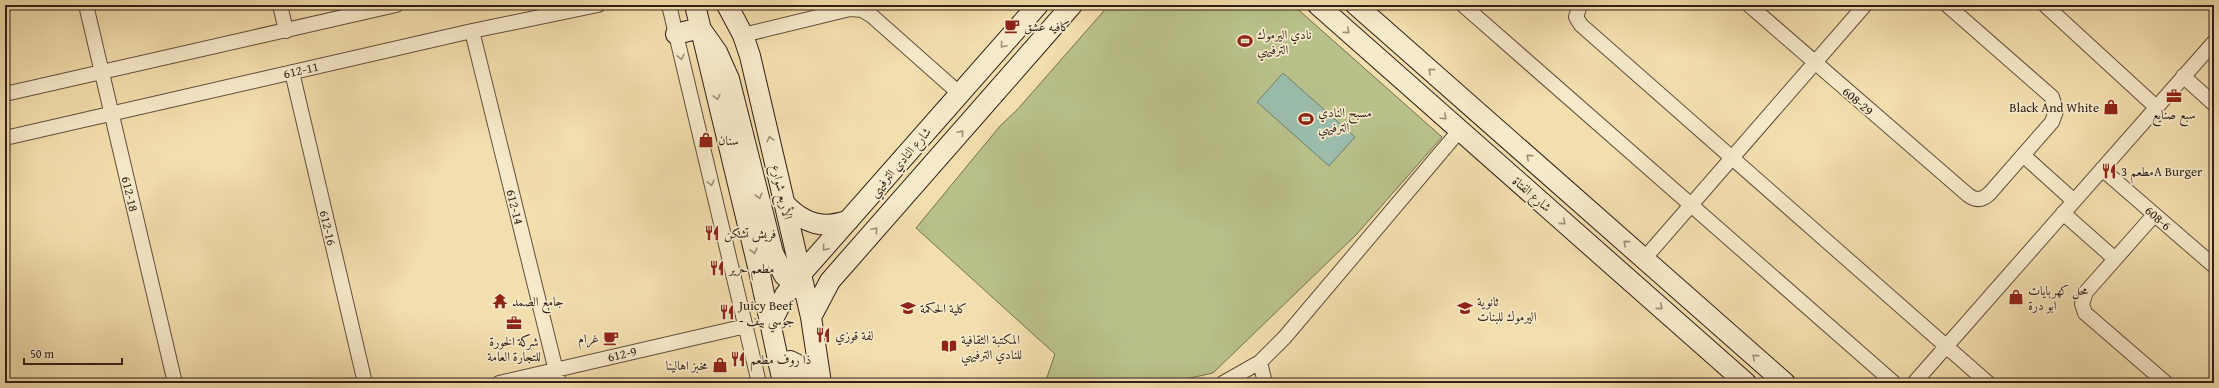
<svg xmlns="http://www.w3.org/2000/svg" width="2219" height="388" viewBox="0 0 2219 388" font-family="'Gentium Book Plus',Amiri,serif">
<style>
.green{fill:#b9c18b;stroke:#747052}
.water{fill:#9bbcab;stroke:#707d70}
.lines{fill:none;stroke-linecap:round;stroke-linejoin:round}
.street-casing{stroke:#614f3d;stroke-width:16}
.secondary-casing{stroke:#301f18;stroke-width:22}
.street{stroke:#f7eaca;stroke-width:14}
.secondary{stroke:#f7eaca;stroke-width:20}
.oneway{stroke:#9d8f7a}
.labels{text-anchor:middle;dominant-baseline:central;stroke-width:3.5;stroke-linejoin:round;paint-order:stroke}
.poi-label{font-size:13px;fill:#301f18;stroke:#f7eaca;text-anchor:start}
.street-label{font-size:13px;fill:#301f18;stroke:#f7eaca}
</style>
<rect width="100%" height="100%" fill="#f3dead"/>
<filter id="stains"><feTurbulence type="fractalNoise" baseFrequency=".005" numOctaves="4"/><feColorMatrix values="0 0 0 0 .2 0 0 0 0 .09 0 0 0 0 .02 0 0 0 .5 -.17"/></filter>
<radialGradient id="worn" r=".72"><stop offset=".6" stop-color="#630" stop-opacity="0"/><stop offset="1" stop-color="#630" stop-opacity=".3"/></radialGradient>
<!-- green -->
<path class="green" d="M1109,5H1293L1442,137L1356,235L1213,373L1168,383H1045L1055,354L916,228L1000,126L1017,110Z"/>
<!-- water -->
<path class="water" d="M1283,73L1355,137L1329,166L1257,102Z"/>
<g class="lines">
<!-- street casing -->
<g class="street-casing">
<path id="street" d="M86,5L175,383
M280,5L286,31
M669,5L759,383
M1463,5L1894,383
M1580,5L1576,17L1581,25L1988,383
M1749,5L1968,195C1976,201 1983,200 1990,193L2052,122L2056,111L2052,97L1947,5
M2045,5L2156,107
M472,31L559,383
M743,35L850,9L862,10L872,16L960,94
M292,72L365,383
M2183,76L2214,104
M5,94L396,5
M5,138L472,31L598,5
M2023,155L2074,201
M2102,169L2214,266
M2063,213L2115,259
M2154,215L2086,292L2082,304L2085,313L2166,383
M1644,259L1865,5
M1260,362L1265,383
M499,383L746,326
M1223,383L1260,362L1285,337L1459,131
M1914,383L2214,42"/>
</g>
<!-- secondary casing -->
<g class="secondary-casing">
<path id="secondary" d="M695,5L760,275L783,383
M727,5L743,35L750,56L811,317L821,383
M1318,5L1746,383
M1356,5L1785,383
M676,34L700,28L717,52L729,79L773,253L784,275L803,291
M786,205C803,223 825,230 849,220
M811,317L830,281L1072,5
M771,323L785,295L801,274L1038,5
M779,365L790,361L798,365L805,383"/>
</g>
<!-- street -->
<use href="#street" class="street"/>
<!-- secondary -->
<use href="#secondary" class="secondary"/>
</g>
<!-- one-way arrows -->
<defs><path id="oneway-chevron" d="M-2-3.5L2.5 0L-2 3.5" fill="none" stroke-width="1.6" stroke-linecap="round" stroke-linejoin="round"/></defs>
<g class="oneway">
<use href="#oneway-chevron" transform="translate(1347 31) rotate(41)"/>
<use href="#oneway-chevron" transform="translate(1003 45) rotate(131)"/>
<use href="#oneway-chevron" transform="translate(681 57) rotate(77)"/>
<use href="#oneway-chevron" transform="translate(1431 71) rotate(-139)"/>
<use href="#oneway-chevron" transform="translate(717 97) rotate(76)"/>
<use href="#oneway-chevron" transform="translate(1444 117) rotate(42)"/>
<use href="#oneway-chevron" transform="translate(961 133) rotate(-49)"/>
<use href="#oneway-chevron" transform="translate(770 139) rotate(-104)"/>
<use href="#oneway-chevron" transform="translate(1529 157) rotate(-139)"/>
<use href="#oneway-chevron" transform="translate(711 183) rotate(77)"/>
<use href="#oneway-chevron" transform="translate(759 196) rotate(76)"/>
<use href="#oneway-chevron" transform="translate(1563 222) rotate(41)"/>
<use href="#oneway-chevron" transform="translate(875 230) rotate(-49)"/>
<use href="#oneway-chevron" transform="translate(1626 243) rotate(-139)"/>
<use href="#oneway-chevron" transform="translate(825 248) rotate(132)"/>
<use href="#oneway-chevron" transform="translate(754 251) rotate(76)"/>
<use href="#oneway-chevron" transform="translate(1660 307) rotate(41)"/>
<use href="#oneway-chevron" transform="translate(1755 357) rotate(-139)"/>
</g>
<!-- icons -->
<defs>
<g id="cafe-bare" transform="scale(1.2)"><path d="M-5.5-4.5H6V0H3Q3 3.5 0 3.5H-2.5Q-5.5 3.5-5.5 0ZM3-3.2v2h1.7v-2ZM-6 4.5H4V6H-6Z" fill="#8f2418" stroke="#f7eaca" stroke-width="2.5" paint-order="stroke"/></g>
<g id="stadium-bare" transform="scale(1.2)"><path d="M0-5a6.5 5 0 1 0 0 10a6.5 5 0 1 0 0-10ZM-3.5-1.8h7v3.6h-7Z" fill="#8f2418" stroke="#f7eaca" stroke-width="2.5" paint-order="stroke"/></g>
<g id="office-bare" transform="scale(1.2)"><path d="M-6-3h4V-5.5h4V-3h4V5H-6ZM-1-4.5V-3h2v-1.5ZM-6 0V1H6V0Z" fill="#8f2418" stroke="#f7eaca" stroke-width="2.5" paint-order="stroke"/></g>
<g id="shop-bare" transform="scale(1.2)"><path d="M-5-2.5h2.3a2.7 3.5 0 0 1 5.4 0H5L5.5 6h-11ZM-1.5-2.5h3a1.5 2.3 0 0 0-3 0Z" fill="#8f2418" stroke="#f7eaca" stroke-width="2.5" paint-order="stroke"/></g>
<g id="restaurant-bare" transform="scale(1.2)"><path d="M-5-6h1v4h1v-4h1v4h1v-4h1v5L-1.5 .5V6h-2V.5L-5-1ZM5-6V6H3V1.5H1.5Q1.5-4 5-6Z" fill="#8f2418" stroke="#f7eaca" stroke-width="2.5" paint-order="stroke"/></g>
<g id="temple-bare" transform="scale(1.2)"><path d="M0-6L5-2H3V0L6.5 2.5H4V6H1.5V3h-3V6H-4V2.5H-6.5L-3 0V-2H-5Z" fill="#8f2418" stroke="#f7eaca" stroke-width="2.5" paint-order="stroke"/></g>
<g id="university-bare" transform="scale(1.2)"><path d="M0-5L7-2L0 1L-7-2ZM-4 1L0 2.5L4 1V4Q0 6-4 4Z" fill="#8f2418" stroke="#f7eaca" stroke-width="2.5" paint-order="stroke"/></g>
<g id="school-bare" transform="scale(1.2)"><path d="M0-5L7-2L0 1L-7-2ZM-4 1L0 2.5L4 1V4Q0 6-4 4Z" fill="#8f2418" stroke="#f7eaca" stroke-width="2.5" paint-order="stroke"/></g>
<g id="library-bare" transform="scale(1.2)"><path d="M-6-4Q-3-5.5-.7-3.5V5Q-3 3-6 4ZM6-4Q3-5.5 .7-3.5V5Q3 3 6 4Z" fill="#8f2418" stroke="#f7eaca" stroke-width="2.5" paint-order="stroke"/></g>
</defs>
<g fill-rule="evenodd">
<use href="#cafe-bare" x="1012" y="26"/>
<use href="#stadium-bare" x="1245" y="41"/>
<use href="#office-bare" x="2174" y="96"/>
<use href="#shop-bare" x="2111" y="107"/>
<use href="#stadium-bare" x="1306" y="119"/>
<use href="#shop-bare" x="706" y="140"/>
<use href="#restaurant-bare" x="2109" y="171"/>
<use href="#restaurant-bare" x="712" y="233"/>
<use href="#restaurant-bare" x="717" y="268"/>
<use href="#shop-bare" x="2016" y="297"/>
<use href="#temple-bare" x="500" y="301"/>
<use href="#university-bare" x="908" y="308"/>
<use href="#school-bare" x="1465" y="308"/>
<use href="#restaurant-bare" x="727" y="312"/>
<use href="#office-bare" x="514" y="323"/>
<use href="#restaurant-bare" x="823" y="335"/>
<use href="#cafe-bare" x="611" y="338"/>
<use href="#library-bare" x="949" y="346"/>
<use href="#restaurant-bare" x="738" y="359"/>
<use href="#shop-bare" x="720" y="365"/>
</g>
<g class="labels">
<!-- poi labels -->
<g class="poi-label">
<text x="1024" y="26">كافيه عشق</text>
<text x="1257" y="34">نادي اليرموك<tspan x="1257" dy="15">الترفيهي</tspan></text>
<text x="2099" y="107" text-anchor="end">Black And White</text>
<text x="1318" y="112">مسبح النادي<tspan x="1318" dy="15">الترفيهي</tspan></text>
<text x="2174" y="114" text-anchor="middle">سبع صنايع</text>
<text x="718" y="140">سنان</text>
<text x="2121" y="171">مطعم 3A Burger</text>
<text x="724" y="233">فريش تشكن</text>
<text x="729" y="268">مطعم حرير</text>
<text x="2028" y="290">محل كهربايات<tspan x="2028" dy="15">ابو درة</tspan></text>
<text x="512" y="301">جامع الصمد</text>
<text x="1477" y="301">ثانوية<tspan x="1477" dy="15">اليرموك للبنات</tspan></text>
<text x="739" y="305">Juicy Beef<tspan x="739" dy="15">- جوسي بيف</tspan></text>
<text x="920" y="308">كلية الحكمة</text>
<text x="835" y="335">لفة قوزي</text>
<text x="599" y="338" text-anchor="end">غرام</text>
<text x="961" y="339">المكتبة الثقافية<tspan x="961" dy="15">للنادي الترفيهي</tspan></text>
<text x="514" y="341" text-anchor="middle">شركة الخورة<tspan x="514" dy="15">للتجارة العامة</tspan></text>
<text x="750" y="359">ذا روف مطعم</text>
<text x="708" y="365" text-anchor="end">مخبز اهالينا</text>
</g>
<!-- street labels -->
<g class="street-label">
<text transform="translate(301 70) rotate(-13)">612-11</text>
<text transform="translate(1858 101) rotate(41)">608-29</text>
<text transform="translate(900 162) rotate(-49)">شارع النادي الترفيهي</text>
<text transform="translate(782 192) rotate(77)">الأربع شوارع</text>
<text transform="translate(130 194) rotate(77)">612-18</text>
<text transform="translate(1532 194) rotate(41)">شارع الفتاة</text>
<text transform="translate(515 207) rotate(76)">612-14</text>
<text transform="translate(2158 218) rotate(41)">608-6</text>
<text transform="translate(328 228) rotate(77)">612-16</text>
<text transform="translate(622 354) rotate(-13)">612-9</text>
</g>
</g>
<!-- margin -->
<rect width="2219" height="388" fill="none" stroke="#f3dead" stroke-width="20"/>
<rect x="6" y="6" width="2207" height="376" fill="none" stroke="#301f18" stroke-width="2"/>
<rect x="10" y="10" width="2199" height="368" fill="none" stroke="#301f18"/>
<!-- scale -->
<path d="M24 358v6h98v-6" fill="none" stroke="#301f18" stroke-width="2"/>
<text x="30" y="358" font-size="12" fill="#301f18" stroke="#f7eaca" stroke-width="3" paint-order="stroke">50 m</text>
<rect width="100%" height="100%" filter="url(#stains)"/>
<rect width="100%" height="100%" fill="url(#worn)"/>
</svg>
